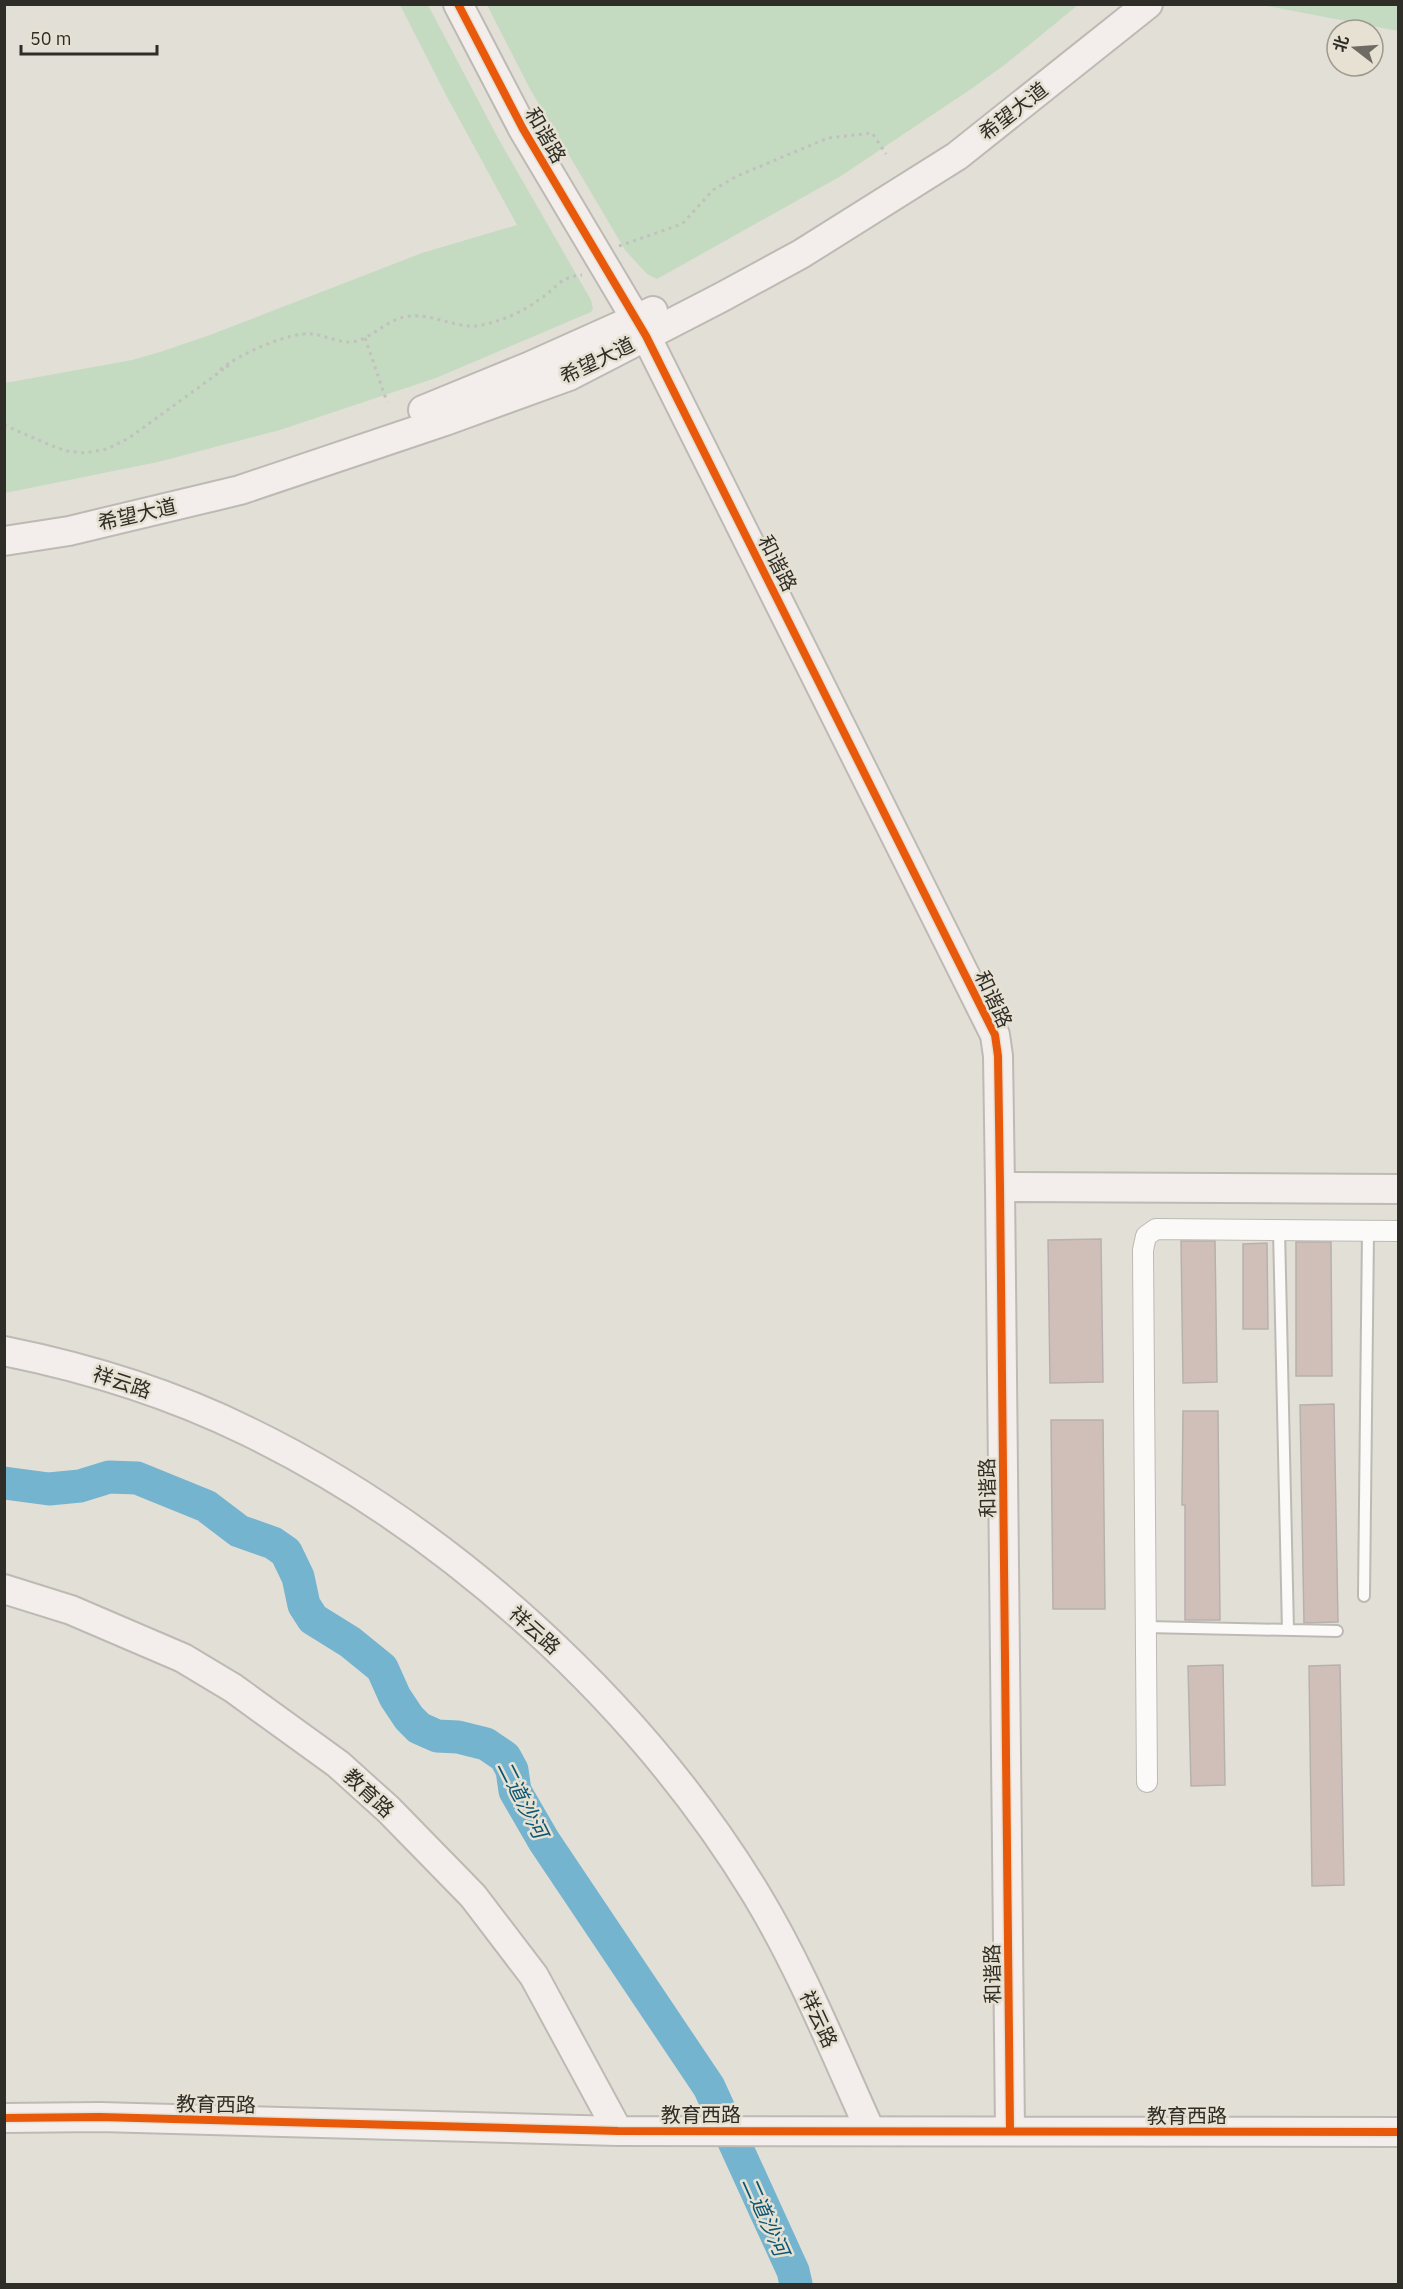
<svg xmlns="http://www.w3.org/2000/svg" width="1403" height="2289" viewBox="0 0 1403 2289" font-family="'IBM Plex Sans','Noto Sans SC',sans-serif">
<style>
.green{fill:#c4dbc2}
.lines{fill:none;stroke-linecap:round;stroke-linejoin:round}
.river{stroke:#75b4ce;stroke-width:33}
.building{fill:#d0bfb9;stroke:#b6b1ad;stroke-width:1.5}
.lane-casing{stroke:#bdbab4;stroke-width:14}
.street-casing{stroke:#bdbab4;stroke-width:22}
.secondary-casing{stroke:#bdbab4;stroke-width:32}
.path{stroke:#c2c1bd;stroke-width:3;stroke-dasharray:3 4.5;stroke-linecap:butt}
.lane{stroke:#fbfaf9;stroke-width:10}
.street{stroke:#fbfaf9;stroke-width:20}
.secondary{stroke:#f3eeeb;stroke-width:28}
.cycleway-casing{stroke:#e6e1d2;stroke-width:11}
.cycleway{stroke:#e8590c;stroke-width:8}
.labels{text-anchor:middle;dominant-baseline:central;stroke-width:5;stroke-linejoin:round;paint-order:stroke}
.street-label{font-size:20px;fill:#2f2d27;stroke:#e6e1d2}
.water-label{font-size:21px;font-style:italic;fill:#0b5672;stroke:#e6e1d2}
</style>
<rect width="100%" height="100%" fill="#e2dfd7"/>
<!-- green -->
<path class="green" d="M400,5H428L498,138L591,300L593,309L591,312L436,378L280,430L158,462L5,493V383L132,360L160,352L210,335L422,253L517,225L447,97Z
M487,5H1078L1007,63L974,87L841,176L657,279L647,274L625,250L530,89Z
M1262,5H1398V31Z"/>
<g class="lines">
<!-- river -->
<path class="river" d="M4,1483L49,1489L80,1486L109,1477L137,1478L206,1506L239,1531L273,1543L286,1552L298,1577L304,1605L313,1619L350,1642L382,1668L395,1697L409,1718L419,1728L437,1736L458,1737L486,1744L505,1757L512,1770L515,1791L544,1841L709,2087L793,2271L796,2284"/>
</g>
<!-- building -->
<path class="building" d="M1101,1239L1103,1382L1050,1383L1048,1240Z
M1181,1241H1215L1217,1382L1183,1383Z
M1296,1242H1331L1332,1376H1296Z
M1267,1243L1268,1329H1243V1244Z
M1334,1404L1338,1622L1304,1623L1300,1405Z
M1183,1411H1218L1220,1620H1185V1505H1182Z
M1051,1420H1103L1105,1609H1053Z
M1223,1665L1225,1785L1191,1786L1188,1666Z
M1340,1665L1344,1885L1312,1886L1309,1666Z"/>
<g class="lines">
<!-- lane casing -->
<g class="lane-casing">
<path id="lane" d="M1279,1230L1288,1630
M1364,1596L1368,1231
M1146,1627L1337,1631"/>
</g>
<!-- street casing -->
<g class="street-casing">
<path id="street" d="M1147,1782L1143,1250L1146,1236L1156,1229L1398,1231"/>
</g>
<!-- secondary casing -->
<g class="secondary-casing">
<path id="secondary" d="M458,4L523,129L646,336L995,1035L998,1056L1000,1187L1010,2131
M423,410L528,367L653,311
M4,541L69,531L240,490L445,421L569,376L722,297L801,254L957,156L1148,4
M1000,1187L1398,1189
M4,1351C88,1368 170,1393 247,1431C449,1529 639,1702 756,1894C801,1968 834,2051 870,2130
M4,1589L71,1610L183,1658L233,1688L338,1764L388,1809L473,1896L534,1976L618,2131
M4,2118L100,2117L618,2131L1398,2132"/>
</g>
<!-- path -->
<path class="path" d="M619,246L679,225L684,222L713,190L737,176L828,138L872,133L886,154
M365,338L387,402
M4,425L52,446L67,451L85,453L107,449L129,438L228,366L221,369C238,355 290,331 313,334C328,336 342,345 357,341C376,335 390,317 411,316C435,314 458,330 482,325C502,321 524,311 540,299C557,288 559,277 582,275"/>
<!-- lane -->
<use href="#lane" class="lane"/>
<!-- street -->
<use href="#street" class="street"/>
<!-- secondary -->
<use href="#secondary" class="secondary"/>
<!-- cycleway casing -->
<g class="cycleway-casing">
<path id="cycleway" d="M458,4L523,129L646,336L995,1035L998,1056L1000,1187L1010,2131
M4,2118L100,2117L618,2131L1398,2132"/>
</g>
<!-- cycleway -->
<use href="#cycleway" class="cycleway"/>
</g>
<g class="labels">
<!-- street labels -->
<g class="street-label">
<text transform="translate(1013 111) rotate(-38)">希望大道</text>
<text transform="translate(546 135) rotate(60)">和谐路</text>
<text transform="translate(597 360) rotate(-26)">希望大道</text>
<text transform="translate(137 514) rotate(-13)">希望大道</text>
<text transform="translate(778 563) rotate(63)">和谐路</text>
<text transform="translate(994 999) rotate(65)">和谐路</text>
<text transform="translate(122 1382) rotate(18)">祥云路</text>
<text transform="translate(987 1488) rotate(-91)">和谐路</text>
<text transform="translate(535 1630) rotate(42)">祥云路</text>
<text transform="translate(369 1793) rotate(43)">教育路</text>
<text transform="translate(992 1974) rotate(-91)">和谐路</text>
<text transform="translate(819 2019) rotate(65)">祥云路</text>
<text transform="translate(216 2104) rotate(1)">教育西路</text>
<text x="701" y="2114">教育西路</text>
<text x="1187" y="2115">教育西路</text>
</g>
<!-- water labels -->
<g class="water-label">
<text transform="translate(523 1799) rotate(63)">二道沙河</text>
<text transform="translate(766 2216) rotate(66)">二道沙河</text>
</g>
</g>
<!-- border -->
<rect width="1403" height="2289" fill="none" stroke="#2f2d27" stroke-width="12"/>
<!-- north arrow -->
<g transform="translate(1355 48) rotate(287)"><circle r="28" fill="#e6e1d2" stroke="#9d998e" stroke-width="1.5"/>
<path d="M0-4.5L10 22L0 15L-10 22Z" fill="#6e6b65"/>
<text y="-9" font-size="16" font-weight="bold" text-anchor="middle" fill="#2f2d27">北</text>
</g>
<!-- scale -->
<path d="M21 45v9h136v-9" fill="none" stroke="#2f2d27" stroke-width="3"/>
<text x="30" y="45" font-size="18" fill="#2f2d27" stroke="#e6e1d2" stroke-width="4.5" paint-order="stroke">50 m</text>
</svg>
